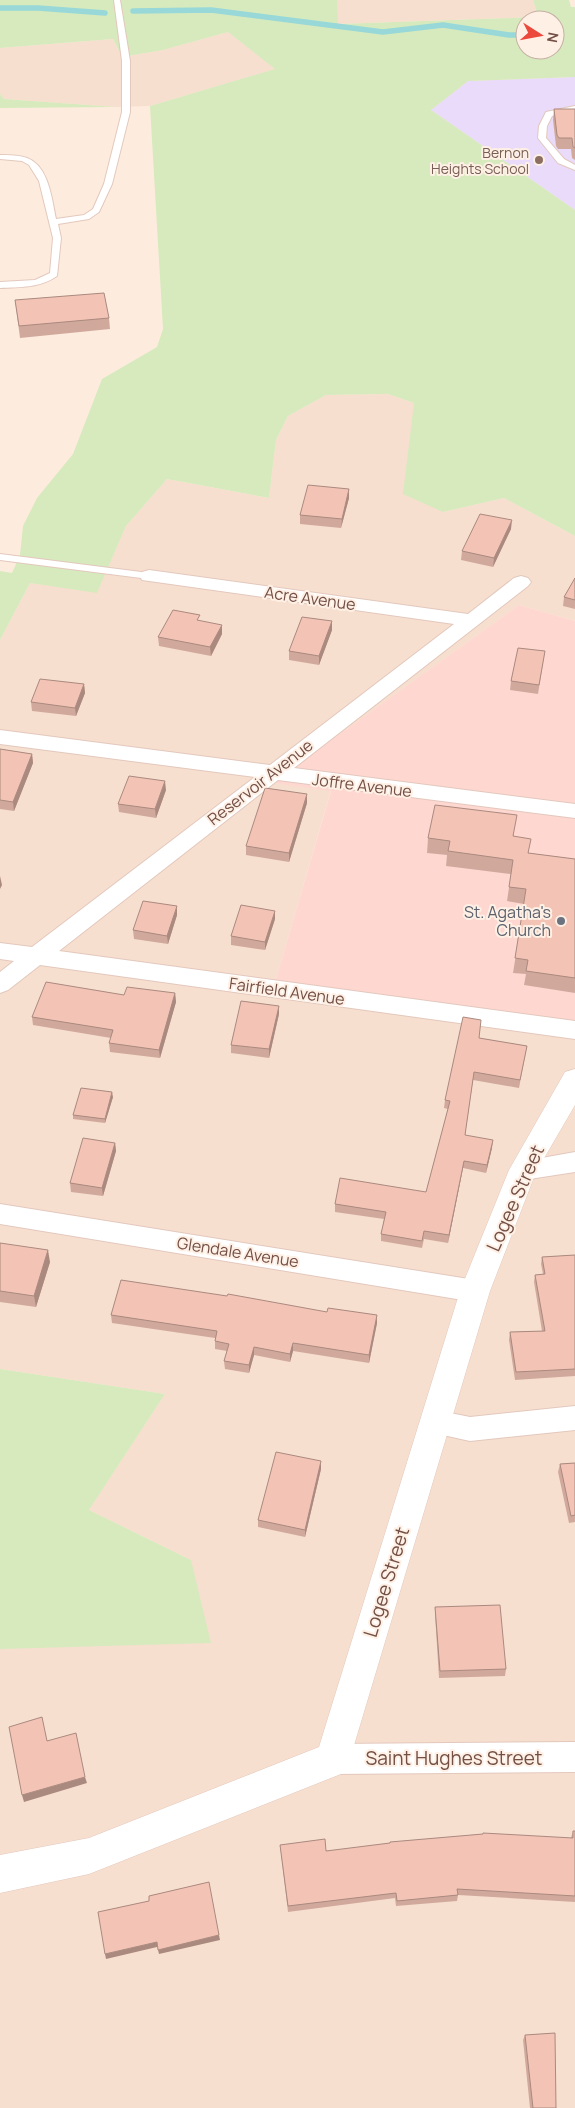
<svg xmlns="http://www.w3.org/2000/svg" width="575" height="2108" viewBox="0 0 575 2108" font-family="Manrope,sans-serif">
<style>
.residential{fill:#f7dfcf}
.commercial{fill:#fed7d1}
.education{fill:#e9dbf9}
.green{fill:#d6eabd;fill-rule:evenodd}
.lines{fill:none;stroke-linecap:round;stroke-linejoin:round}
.stream{stroke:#98d8d8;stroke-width:5.5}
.service-casing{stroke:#e3c8bd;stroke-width:2}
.minor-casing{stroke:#e3c8bd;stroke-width:2}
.tertiary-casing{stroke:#e3c8bd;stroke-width:1}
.service{fill:#fff;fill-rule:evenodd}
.minor{fill:#fff;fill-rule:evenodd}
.tertiary{fill:#fff;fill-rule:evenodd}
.wall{fill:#d1a99c}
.shaded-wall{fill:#aa897f}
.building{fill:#f3c4b5;stroke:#aa897f}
.education-dot{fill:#8d6e63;stroke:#fff0e5;stroke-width:2}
.worship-dot{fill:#6b7280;stroke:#fff0e5;stroke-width:2}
.labels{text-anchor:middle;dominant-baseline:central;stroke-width:4;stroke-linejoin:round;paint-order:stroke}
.far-education-label{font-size:14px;fill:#785e54;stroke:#fff0e5;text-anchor:end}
.street-label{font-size:16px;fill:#734f46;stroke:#fff0e5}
.worship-label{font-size:16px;fill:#5b616d;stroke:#fff0e5;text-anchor:end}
.near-street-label{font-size:19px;fill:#734f46;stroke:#fff0e5}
</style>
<rect width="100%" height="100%" fill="#fdecde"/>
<!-- residential -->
<path class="residential" d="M337,0H533L538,17L337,24Z
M228,32L276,69L150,106L116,107L4,99L0,94V48L113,39L122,57L163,50Z
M388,394L414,403L443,512L504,498L575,536V621L519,605L273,783L331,790L274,986L575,1037V2108H0V1649L15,1647L191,1560L89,1510L165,1394L0,1369V640L30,583L97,592L126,526L167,479L269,498L276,440L288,416L326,395Z"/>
<!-- commercial -->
<path class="commercial" d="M519,605L575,621V1037L274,986L331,791L272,783Z"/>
<!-- education -->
<path class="education" d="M575,77V210L431,110L468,81Z"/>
<!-- green -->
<path class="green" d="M0,0H337L338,24L538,17L533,0H569L571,7H575V77L468,81L431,110L575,210V536L504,498L443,512L403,494L414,403L388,394L326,395L288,416L276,440L269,498L167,479L126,526L97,593L30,583L0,640V571L12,573L20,555L23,526L37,498L73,454L102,379L157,347L163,329L150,106L275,69L228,32L163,50L122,57L113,39L0,48ZM525,20H555V50H525Z
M0,94L4,99L116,107L0,108Z
M0,1369L165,1394L89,1510L191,1560L211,1643L0,1649Z"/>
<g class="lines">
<!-- stream -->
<path class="stream" d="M0,8H38L105,13
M133,11L211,10L383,32L443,25L509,35H525
M555,36H561"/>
<!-- service casing -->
<g class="service-casing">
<path id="service" d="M114,0H120L130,61V112L112,184L99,212L89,219L58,224L61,238L57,276C40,288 20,287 0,288V282L35,280L50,273L53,238L39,181L29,165L22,161L0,159V155C9,155 19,155 27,158C49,166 52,200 56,219L84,215L93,209L104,184L122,112V61Z
M575,106V110L552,116L547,126L546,138L564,159L575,165V170L558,163L538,138L539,126L546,112Z
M0,554L149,573L154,576L149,579L0,560Z"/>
</g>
<!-- minor casing -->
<g class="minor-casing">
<path id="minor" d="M149,570L468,614L514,578L521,576L528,578L531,582L528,586L294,768L575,804V818L278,780L59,951L575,1021V1039L40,965L8,990L0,993V972L14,961L0,959V943L32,947L255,777L0,744V730L270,765L454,624L142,580L140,576L142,572Z
M575,1152V1172L523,1180L514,1177L511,1170L514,1163Z
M0,1204L475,1280L484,1283L488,1291L484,1299L475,1302L0,1224Z
M575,1406V1430L470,1441L425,1431L421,1422L425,1413L435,1410L470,1417Z
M575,1742V1772L333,1774L322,1770L318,1759L322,1748L333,1744Z"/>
</g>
<!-- tertiary casing -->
<g class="tertiary-casing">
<path id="tertiary" d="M575,1069V1105L536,1172L490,1291L346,1772L89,1874L0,1893V1855L89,1838L319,1747L460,1291L509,1170L565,1072Z"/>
</g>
<!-- service -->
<use href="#service" class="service"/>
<!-- minor -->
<use href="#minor" class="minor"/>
<!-- tertiary -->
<use href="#tertiary" class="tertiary"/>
</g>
<!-- wall -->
<path class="wall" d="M554,109H575V160L572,158L571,149H558L556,146L553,120Z
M15,300L109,318L110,329L20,338Z
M349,489V498L341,528L300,524V515Z
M511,529L493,567L461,560L462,551Z
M575,578V609L563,606L564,597Z
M200,621L222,634L211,656L159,646L158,637Z
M332,630L319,665L289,660V651Z
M545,651L538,694L510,690L511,681Z
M84,684L85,693L76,716L32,711L31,702Z
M0,749L32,754L33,763L14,811L0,809Z
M166,790L156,818L119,812L118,804Z
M307,803L289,862L246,855V846Z
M514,836L529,853L575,859V993L524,985L526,974L513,973L524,904L507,901L511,874L446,866L447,855L427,853L428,838Z
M177,915L168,944L134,939L133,930Z
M275,919L265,950L231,945V936Z
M175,993L176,1002L160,1058L110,1052L109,1043L111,1038L33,1025L32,1017L124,995Z
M279,1014L269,1058L231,1053V1045Z
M479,1038L527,1046L519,1088L473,1080L465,1135L492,1148L486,1173L463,1168L448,1243L424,1239L422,1248L381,1241V1234L384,1219L335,1212V1204L426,1192L448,1109L444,1108L445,1100Z
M113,1097L105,1123L73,1119V1115Z
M115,1143L116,1151L103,1196L71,1192L70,1183Z
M0,1243L50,1262L36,1307L0,1302Z
M575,1255V1376L515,1380L509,1340L510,1332L542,1331L534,1282L535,1275L543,1274L541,1264L542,1257Z
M111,1315L377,1323L369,1363L293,1351L290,1362L254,1355L249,1373L225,1369L224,1361L227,1351L215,1349V1338L112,1323Z
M575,1463V1522L569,1523L558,1472L560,1464Z
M321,1469L305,1537L258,1527V1520Z
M435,1607L506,1669L505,1676L439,1678L435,1614Z
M573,1831H575V1902L458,1895L457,1901L396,1906L395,1898L288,1912L280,1845L326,1851L571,1838Z
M525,2035L556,2108H530L523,2040Z"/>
<!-- shaded-wall -->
<path class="shaded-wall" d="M349,489V498L341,528L342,519Z
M512,520L511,529L493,567L494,558Z
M332,621V630L319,665V656Z
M222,625V634L211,656L210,647Z
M84,684L85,693L76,716L75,708Z
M32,754L33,763L14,811L13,802Z
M165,781L166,790L156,818L155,809Z
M307,794V803L289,862V853Z
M0,876L2,885L0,889Z
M177,906V915L168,944L167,936Z
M275,911V919L265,950V942Z
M175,993L176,1002L160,1058L159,1050Z
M279,1006V1014L269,1058V1049Z
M112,1092L113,1097L105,1123V1119Z
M493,1140L492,1148L486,1173L487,1165Z
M115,1143L116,1151L103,1196L102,1188Z
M464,1161L463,1168L448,1243L449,1235Z
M48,1250L50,1262L36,1307L34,1296Z
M377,1315V1323L369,1363V1355Z
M293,1343V1351L290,1362V1354Z
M254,1347V1355L249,1373V1365Z
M321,1461V1469L305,1537V1530Z
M85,1777L87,1783L24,1802L22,1795Z
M219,1935L220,1940L159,1954L158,1950Z
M157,1942V1947L106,1959L105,1954Z"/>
<!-- building -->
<path class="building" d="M554,109H575V148L573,147L572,138H559L557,135Z
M104,293L109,318L19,326L15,300Z
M308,485L349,489L342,519L300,515Z
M480,514L512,520L494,558L462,551Z
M575,578V600L564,597Z
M173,610L200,615L197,620L222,625L210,647L158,637Z
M302,617L332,621L319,656L289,651Z
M518,648L545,651L539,685L511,681Z
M40,679L84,684L75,708L31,702Z
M0,749L32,754L13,802L0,800Z
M129,776L165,781L155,809L118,804Z
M265,788L307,794L289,853L246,846Z
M435,805L517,815L513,836L531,839L528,853L575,859V978L526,971L528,960L515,958L526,889L509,887L513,860L448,851L450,841L428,838Z
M143,901L177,906L167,936L133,930Z
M241,905L275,911L265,942L231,936Z
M46,982L124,995L127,987L175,993L159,1050L109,1043L113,1030L32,1017Z
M241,1001L279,1006L269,1049L231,1045Z
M463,1017L481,1020L479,1038L527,1046L520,1080L474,1072L465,1135L493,1140L487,1165L464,1161L449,1235L424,1231L422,1241L381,1234L386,1212L335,1204L340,1178L426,1192L450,1101L445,1100Z
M81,1088L112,1092L105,1119L73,1115Z
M83,1138L115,1143L102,1188L70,1183Z
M0,1243L48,1250L34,1296L0,1291Z
M575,1255V1369L516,1372L510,1332L545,1331L535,1275L545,1274L542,1257Z
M121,1280L227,1296L228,1294L327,1312L328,1308L377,1315L369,1355L293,1343L290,1354L254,1347L249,1365L224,1361L229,1344L215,1341L217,1331L111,1315Z
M276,1452L321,1461L305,1530L258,1520Z
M575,1463V1515L571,1516L560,1464Z
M500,1605L506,1669L440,1671L435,1607Z
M42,1717L47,1741L76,1733L85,1777L22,1795L9,1727Z
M573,1831H575V1896L457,1889L458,1895L397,1901L396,1893L288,1906L280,1845L325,1839L326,1851L390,1843V1842L483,1834V1833L573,1838Z
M209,1882L219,1935L158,1950L157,1942L105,1954L98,1912L149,1901V1896Z
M555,2033L556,2108H533L525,2035Z"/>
<!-- markers -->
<circle class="education-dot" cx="539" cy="160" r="5"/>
<circle class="worship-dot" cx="561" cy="921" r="5"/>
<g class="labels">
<!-- far-education labels -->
<g class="far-education-label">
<text x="529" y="152">Bernon<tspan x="529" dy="16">Heights School</tspan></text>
</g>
<!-- street labels -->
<g class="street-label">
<text transform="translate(310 598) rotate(8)">Acre Avenue</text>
<text transform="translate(260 782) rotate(-38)">Reservoir Avenue</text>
<text transform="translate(362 785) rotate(7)">Joffre Avenue</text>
<text transform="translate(287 991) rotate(8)">Fairfield Avenue</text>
<text transform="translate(238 1252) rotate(9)">Glendale Avenue</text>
</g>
<!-- worship labels -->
<g class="worship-label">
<text x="551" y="912">St. Agatha's<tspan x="551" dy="18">Church</tspan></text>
</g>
<!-- near-street labels -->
<g class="near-street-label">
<text transform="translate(515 1198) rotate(-66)">Logee Street</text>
<text transform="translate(386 1582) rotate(-73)">Logee Street</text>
<text x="454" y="1758">Saint Hughes Street</text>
</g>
</g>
<!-- north arrow -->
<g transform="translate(540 35) rotate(101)"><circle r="24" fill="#fff0e5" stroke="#c7b0a5"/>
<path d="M0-4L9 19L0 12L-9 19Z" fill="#ec493d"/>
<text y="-8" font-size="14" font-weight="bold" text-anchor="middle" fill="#734f46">N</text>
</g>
</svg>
